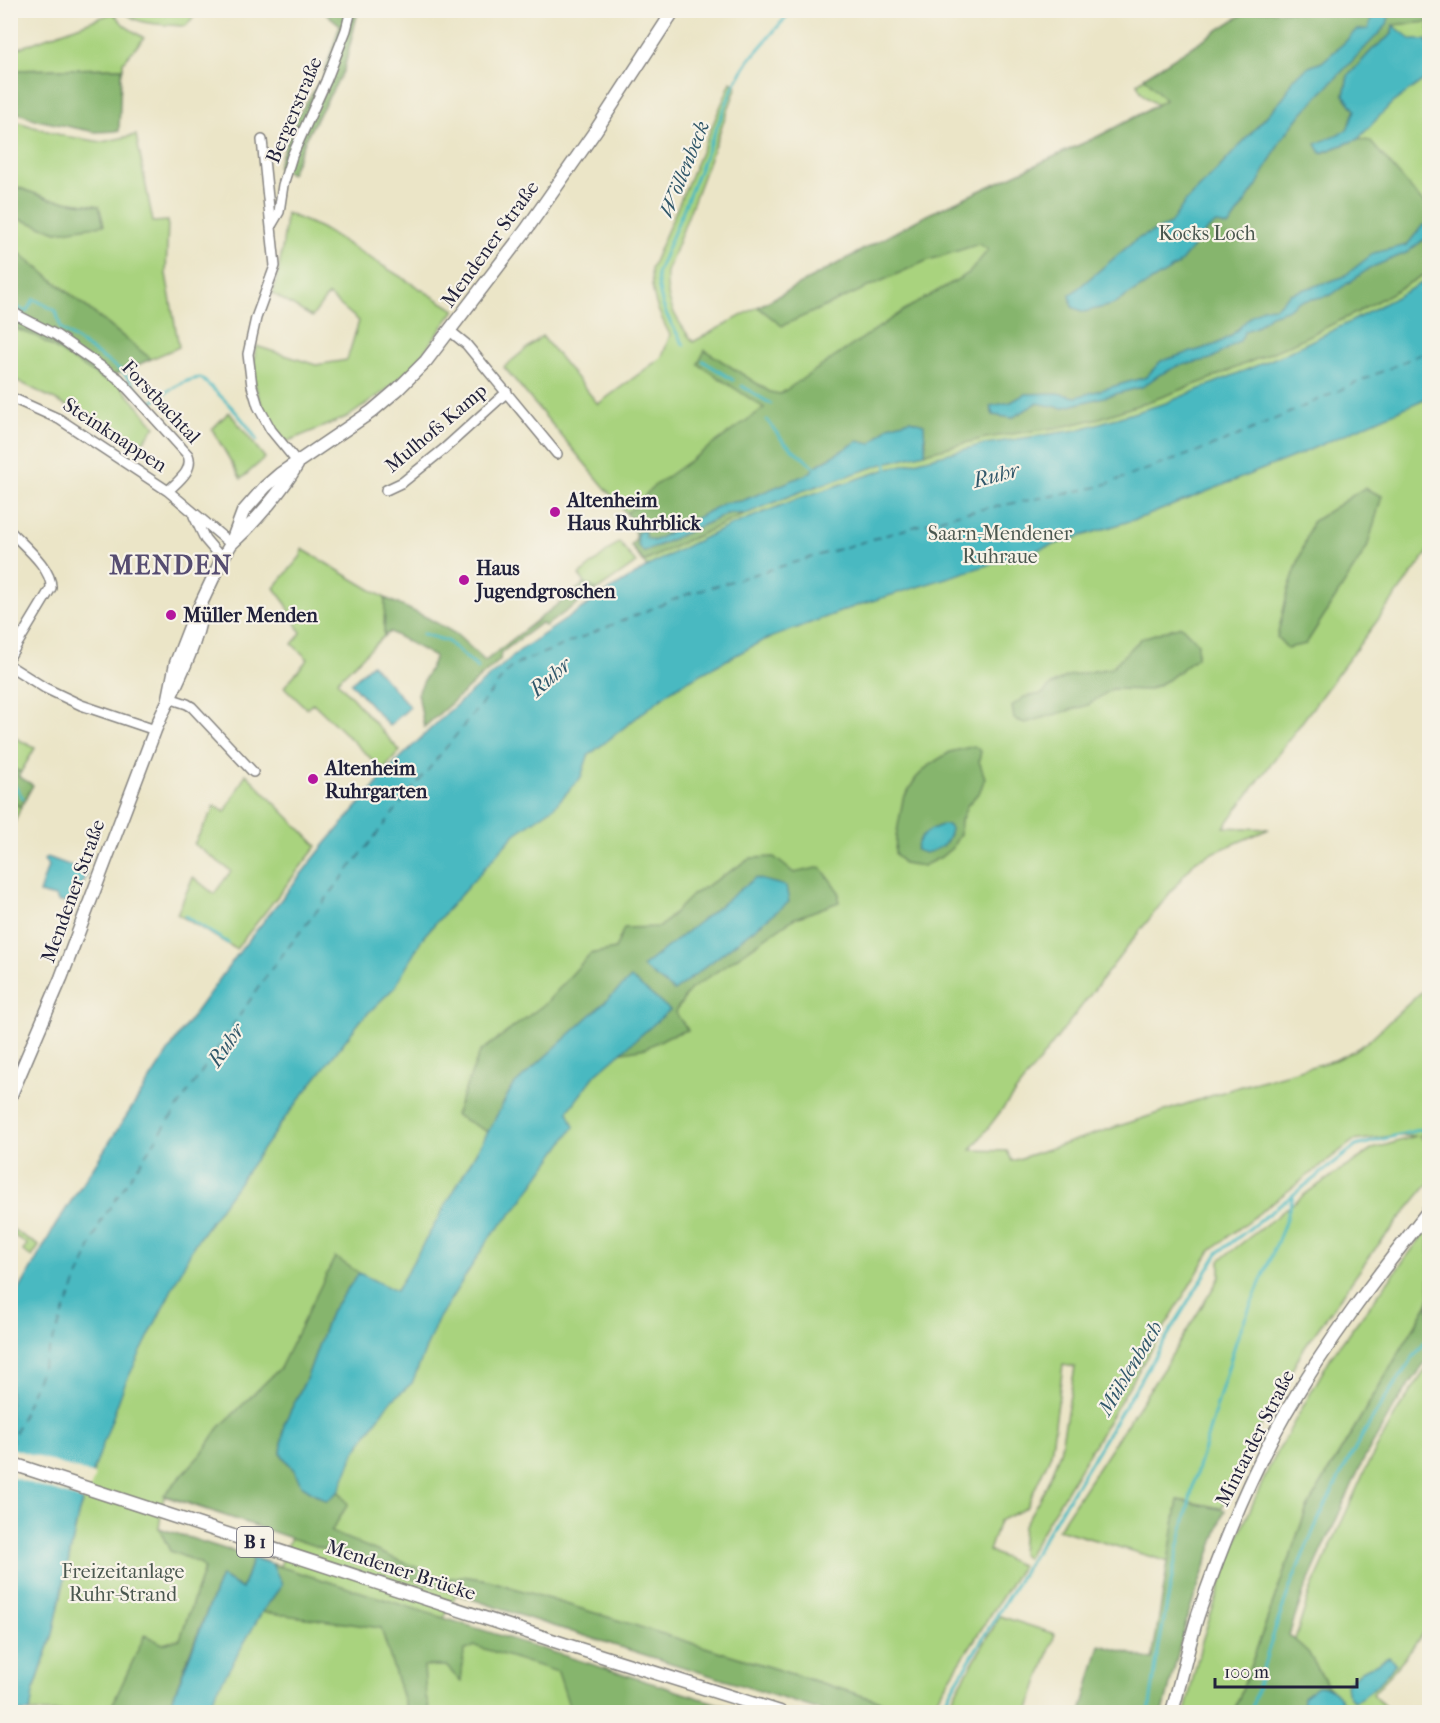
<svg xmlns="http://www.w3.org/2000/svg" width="1440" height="1723" viewBox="0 0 1440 1723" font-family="'IM FELL French Canon',serif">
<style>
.green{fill:#a9d37e;stroke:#667a5c;stroke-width:1.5;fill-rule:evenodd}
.forest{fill:#86b56d;stroke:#546c54;stroke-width:1.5}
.water{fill:#4ab9c1;stroke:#366e7e;stroke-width:1.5}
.pier{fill:#ebe5c7}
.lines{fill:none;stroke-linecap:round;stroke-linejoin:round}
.stream{stroke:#4ab9c1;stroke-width:3}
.ferry{stroke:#30576a;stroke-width:1.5;stroke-dasharray:8 6;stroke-linecap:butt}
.minor-casing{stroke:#868481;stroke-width:12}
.major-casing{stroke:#868481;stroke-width:15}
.minor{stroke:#fff;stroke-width:9}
.major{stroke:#fff;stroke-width:12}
.poi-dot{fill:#b5179e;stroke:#f7f3e8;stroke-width:2}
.labels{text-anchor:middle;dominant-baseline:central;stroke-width:4.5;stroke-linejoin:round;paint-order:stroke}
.shield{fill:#f7f3e8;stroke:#62616f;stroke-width:1.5}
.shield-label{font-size:18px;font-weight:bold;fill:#22223b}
.street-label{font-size:20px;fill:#22223b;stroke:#f7f3e8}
.park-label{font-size:20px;fill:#4a574f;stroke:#f7f3e8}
.poi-label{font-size:20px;font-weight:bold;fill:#22223b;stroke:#f7f3e8;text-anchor:start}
.water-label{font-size:21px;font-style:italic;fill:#30576a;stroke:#f7f3e8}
.district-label{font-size:26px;font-weight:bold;letter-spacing:1.5px;fill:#564d71;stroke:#f7f3e8}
</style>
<rect width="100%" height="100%" fill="#f7f3e8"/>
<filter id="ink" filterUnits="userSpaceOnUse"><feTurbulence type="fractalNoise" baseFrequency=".0167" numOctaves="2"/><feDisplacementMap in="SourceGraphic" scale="12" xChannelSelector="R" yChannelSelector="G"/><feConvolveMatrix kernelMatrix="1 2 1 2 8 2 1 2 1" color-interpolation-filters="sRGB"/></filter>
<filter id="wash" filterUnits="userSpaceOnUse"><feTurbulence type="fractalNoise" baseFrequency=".008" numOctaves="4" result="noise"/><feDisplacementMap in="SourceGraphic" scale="24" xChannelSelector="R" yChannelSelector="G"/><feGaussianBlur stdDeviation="1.35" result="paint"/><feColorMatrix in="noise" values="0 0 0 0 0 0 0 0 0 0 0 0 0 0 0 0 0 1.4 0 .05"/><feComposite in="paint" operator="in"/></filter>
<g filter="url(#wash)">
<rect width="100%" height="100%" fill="#ebe5c7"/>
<!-- green -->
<path class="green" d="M123,11H198L186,26C165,24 139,27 123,11Z
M1248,11H1429V551L1224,827L1269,829L1196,860L1127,947L971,1150L1007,1151L1012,1161L1235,1088L1335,1060L1353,1051L1368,1041L1429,985V1132L1419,1136L1429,1144V1183L1375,1249L1303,1350L1234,1474L1222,1508L1178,1500L1169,1562L1058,1529L1165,1366L1220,1277V1260L1309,1191L1373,1149L1416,1136H1392L1353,1141L1211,1250L1026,1558L1021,1553L1023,1527L1044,1491L1060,1452L1075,1367L1063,1365L1051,1454L1026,1508L999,1521L989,1551L1022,1566L928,1712H915L488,1580L465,1577L442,1622L725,1712H30L33,1693L53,1634L79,1511L93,1473L10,1443L684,617L631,546L636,539L634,529L637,526L504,367L542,336L598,404L662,357L670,335C658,312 651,297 651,269L731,82L737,86L667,272C665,302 675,318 693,342L927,215L1099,136L1158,105C1147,98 1142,97 1137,83ZM164,1496L291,1537L280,1566L228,1549L207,1574L183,1630L204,1569L200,1563L170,1551L159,1528Z
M113,13L125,26L144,38L123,62V68L11,70V51Z
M11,120L64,136L102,142L136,135L153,222L168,221L166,274L179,347L151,359L11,246V216L57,232L99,206L50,199L11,185Z
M286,213L321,228L455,310L415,364L385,391L349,416L286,442C272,431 258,401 255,384C252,371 254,358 256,346L316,365L347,360L359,321L328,295L312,317L273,294C280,267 284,240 286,213Z
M10,327L36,336L112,376L155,426L139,448L102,424L16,380L13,386L11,385Z
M229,412L265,458L241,479L212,429Z
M619,542L636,563L597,590L585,583L579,575Z
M302,549L385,598L384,636L337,681L400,751L383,770L313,703L307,709L284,687L308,659L292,644L301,633L286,604L274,588L301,556Z
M10,735L35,748L21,772L11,768Z
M246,774L317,846L236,949L177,914L193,877L214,894L231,871L194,844L215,806L225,812Z
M11,802L21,807L11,830Z
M1429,1227V1302L1307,1508L1234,1712H1185L1202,1641L1234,1546L1270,1465L1331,1357Z
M12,1229L39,1246L32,1257L23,1251L27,1244L11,1234Z
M1429,1365V1623L1412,1649L1373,1694L1390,1712H1272L1310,1592L1367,1466L1398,1410Z
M1000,1616L1055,1634L1028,1712H944Z"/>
<!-- forest -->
<path class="forest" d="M323,11H358L344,70L307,136L291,174L277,167L297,117L323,77L340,25Z
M1248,11H1429V22L1393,25L1392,34L1372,50L1348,76L1344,95L1355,110L1347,130L1322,153L1358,139L1370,141L1427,207L1429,208V272L1356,313L1287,346L1205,381L1156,399L1100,418L1061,427L986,438L925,453L926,442L924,433L889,426C884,431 878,439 872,443C854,455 823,452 811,473L742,501L724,503L654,541L646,538L644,552L729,513L746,514L686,541L644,562L631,546L636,539L634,529L637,526L626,513L639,504L650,489L764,408L698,364L705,350L770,392L780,394L906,309L969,273L988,250L979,244L926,261L782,326L758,307L927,215L1099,136L1150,109L1165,100L1144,77Z
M123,68L121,76L119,131L95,132L37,120L11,110V70Z
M11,185L50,199L99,206L104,225L57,232L11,216Z
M10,246L151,359L104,380L36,336L11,327Z
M1364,488L1382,496L1367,548L1306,644L1287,648L1277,637L1288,591L1312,522Z
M585,583L597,590L545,626L541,623L501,653L500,660L424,727L418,693L435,657L390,632L384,636L385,598L428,618L456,634L485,661Z
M1181,626L1198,643L1197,657L1168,680L1148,690L1112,689L1088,705L1025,723L1014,719L1012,706L1024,697L1042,694L1051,685L1068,676L1111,668L1142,638Z
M974,746L981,751L979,761L985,778L980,791L967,806L961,821L960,834L952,848L941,857L923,866L903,863L895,853L896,837L903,799L916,778L929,765L950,752Z
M11,768L21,772L18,776L33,785L21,807L11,802Z
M774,857L794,873L821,867L839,892V902L793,919L690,990L675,1012L688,1030L669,1036L646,1048L618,1053L669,1010L512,1087L488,1132L455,1115L480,1052L546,1003L590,954L615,949L624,928L660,927L692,895L751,858Z
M335,1257L359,1273L330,1313L307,1377L284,1424L281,1454L294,1470L302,1485L326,1501L339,1491L348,1504L331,1532L444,1579L462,1576L488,1580L915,1712H826L528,1618L164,1495L202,1453L219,1428L280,1368Z
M1429,1302V1357L1393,1408L1362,1463L1304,1591L1289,1635L1308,1652L1329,1688L1323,1686L1300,1712H1234L1307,1508Z
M1178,1500L1225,1510L1187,1618L1163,1712H1081L1100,1645L1152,1660Z
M159,1528L253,1558L242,1589L221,1576L189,1655L173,1698L163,1712H109L145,1635L163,1644L180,1639L204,1569L200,1563L170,1551Z
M272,1564L744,1712H571L558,1672L475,1646L464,1651L461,1682L446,1666H424L426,1697L430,1712H407L381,1628L262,1612L282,1585Z"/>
<!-- water -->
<path class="water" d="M1374,11H1386L1389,16L1387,25L1303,112L1281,140L1257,185L1228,227L1216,223L1206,231L1178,265L1112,305L1084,312L1072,307L1070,295L1137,239L1170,224L1185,202L1219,168L1284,97L1294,78L1309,67L1322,62L1345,42L1356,30L1368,29Z
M1393,25L1412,40H1426L1429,46V76L1391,104L1358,139L1321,153L1316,144L1347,130L1355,110L1344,95L1348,76L1372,50L1392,34Z
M1429,223V238L1422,241L1406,253L1370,268L1331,295L1298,302L1287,310L1271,315L1256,327L1245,331L1240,341L1211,359L1178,366L1159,375L1142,387L1062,408L1037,403L1012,418L993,415L990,406L1011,402L1025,394L1057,393L1076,397L1146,377L1161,361L1215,345L1231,336L1251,316L1263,308L1276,307L1290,294L1343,277L1374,253L1407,245L1422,226Z
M1429,279V397L1298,455L1146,516L856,606L762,641L673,689L588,756L581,777L554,807L515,834L424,936L395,987L362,1019L285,1118L194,1245L124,1386L79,1511L53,1634L33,1693L30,1712H10V1307L55,1226L179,1035L240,951L326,843L395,763L448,712L519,651L608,591L654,563L693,543L732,525L797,499L887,469L985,444L1077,430L1166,403L1280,356L1352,321Z
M910,420L924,424C924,435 926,443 925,453L886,463L800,492L746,514L729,513L644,552L638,546L637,533L644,530L646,538L654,541L724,503L742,501L810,473L814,467L858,441L871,444L889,426Z
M372,664L410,707L389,726L351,683Z
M942,825H948L951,829C948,845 941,849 925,853L916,850C918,836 929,829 942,825Z
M47,857L86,871L87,874L75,903L59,902L55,897L39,893L48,866L44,860Z
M755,878L786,886L789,902L674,991L642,967Z
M631,978L670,1010L596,1074L568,1111L574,1127L515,1210L490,1237L437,1321L412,1383L387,1405L355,1452L339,1491L326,1501L301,1485L294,1470L281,1454L284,1424L307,1377L330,1313L359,1273L396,1291L488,1132L512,1087Z
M253,1558L272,1564L282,1585L262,1612L209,1704L206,1712H163L173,1698L221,1576L242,1589Z
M1389,1657L1395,1664C1385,1676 1369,1697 1353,1701L1347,1692L1346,1684L1362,1671Z
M1318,1686C1332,1686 1345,1698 1343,1712H1300L1302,1710L1303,1697Z"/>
<!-- pier -->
<path class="pier" d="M11,1448L95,1475L86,1501L11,1477Z"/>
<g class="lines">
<!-- stream -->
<path class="stream" d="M10,299L17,307L26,312L34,299L56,311L61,329L123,372L148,403C155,402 159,397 165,393C176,386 187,379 201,378C220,395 245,418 257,441
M684,345C667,318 660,306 657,274L734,85L749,60L788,15
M703,361L733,380
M742,386L771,404
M767,420L783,441L814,467
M886,463L887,469
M423,634L447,641L478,668
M10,779L23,798
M185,916L228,943
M938,1712L1218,1253L1356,1146L1430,1127
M1149,1712L1158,1651L1175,1562L1195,1478L1237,1338L1283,1228L1293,1196
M1251,1712C1285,1577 1344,1447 1430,1335"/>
<!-- ferry -->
<path class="ferry" d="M10,1446L101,1221L269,972L394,812L512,666L685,595L957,514L1098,487L1226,441L1430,350"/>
</g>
</g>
<g filter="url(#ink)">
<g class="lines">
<!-- minor casing -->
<g class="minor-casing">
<path id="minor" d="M262,140L275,266L256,318L248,354L252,386L258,406L271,430L298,463
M272,224L279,212L283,185L292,156L326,81L346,30L351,10
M10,310L19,316L56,335L119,379L188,455C194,470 178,481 168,491
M450,331L466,344L557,454
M10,397L59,419L168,491L231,544
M386,490L403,482L444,449L507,392
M194,516L205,539L222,559
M10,531C24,546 52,568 51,588L10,656
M10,666L45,688L81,705L155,730
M169,698L187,704L192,707L253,772"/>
</g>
<!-- major casing -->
<g class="major-casing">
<path id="major" d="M232,543C255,522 281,492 297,465
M169,698L176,663L190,627L222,559L231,544L243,512L265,487L280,474L371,412L398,389L426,361L526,230L596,130L674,10
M10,1097L61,978L155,730C172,690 195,653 202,610
M10,1463L573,1647L780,1712
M1172,1712C1181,1680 1188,1647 1198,1615C1221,1547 1249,1477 1285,1414C1327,1341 1378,1275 1430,1209"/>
</g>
<!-- minor -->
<use href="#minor" class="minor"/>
<!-- major -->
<use href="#major" class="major"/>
</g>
</g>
<!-- markers -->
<g class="poi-dot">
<circle cx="555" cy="512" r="6"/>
<circle cx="464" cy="580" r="6"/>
<circle cx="171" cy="615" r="6"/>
<circle cx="313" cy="779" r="6"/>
</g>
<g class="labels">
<!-- shield labels -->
<rect class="shield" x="237" y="1527" width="36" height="30" rx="4.5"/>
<g class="shield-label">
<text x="255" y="1542">B 1</text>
</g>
<!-- street labels -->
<g class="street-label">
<text transform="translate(294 110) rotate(-67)">Bergerstraße</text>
<text transform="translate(490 244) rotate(-54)">Mendener Straße</text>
<text transform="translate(161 402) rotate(47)">Forstbachtal</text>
<text transform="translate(436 428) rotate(-40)">Mulhofs Kamp</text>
<text transform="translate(115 435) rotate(33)">Steinknappen</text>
<text transform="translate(73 891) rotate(-70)">Mendener Straße</text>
<text transform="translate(1255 1438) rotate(-63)">Mintarder Straße</text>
<text transform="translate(401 1570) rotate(18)">Mendener Brücke</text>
</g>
<!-- park labels -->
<g class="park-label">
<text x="1207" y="233">Kocks Loch</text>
<text x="1000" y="533">Saarn-Mendener<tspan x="1000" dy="23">Ruhraue</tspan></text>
<text x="123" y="1571">Freizeitanlage<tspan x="123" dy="23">Ruhr-Strand</tspan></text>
</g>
<!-- poi labels -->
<g class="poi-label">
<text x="567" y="500">Altenheim<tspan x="567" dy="23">Haus Ruhrblick</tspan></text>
<text x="476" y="568">Haus<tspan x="476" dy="23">Jugendgroschen</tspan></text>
<text x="183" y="615">Müller Menden</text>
<text x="325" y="768">Altenheim<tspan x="325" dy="23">Ruhrgarten</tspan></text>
</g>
<!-- water labels -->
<g class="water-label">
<text transform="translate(684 169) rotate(-68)">Wöllenbeck</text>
<text transform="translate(996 475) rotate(-15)">Ruhr</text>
<text transform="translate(550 677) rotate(-41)">Ruhr</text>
<text transform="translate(226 1045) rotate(-55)">Ruhr</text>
<text transform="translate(1130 1368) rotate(-59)">Mühlenbach</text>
</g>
<!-- district labels -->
<g class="district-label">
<text x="171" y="565">MENDEN</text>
</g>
</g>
<!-- margin -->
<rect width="1440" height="1723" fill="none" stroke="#f7f3e8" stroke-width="36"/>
<!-- scale -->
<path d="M1215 1678v9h142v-9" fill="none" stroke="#22223b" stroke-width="3"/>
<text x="1224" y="1678" font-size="18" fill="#22223b" stroke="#f7f3e8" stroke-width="4.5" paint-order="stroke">100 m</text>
</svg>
